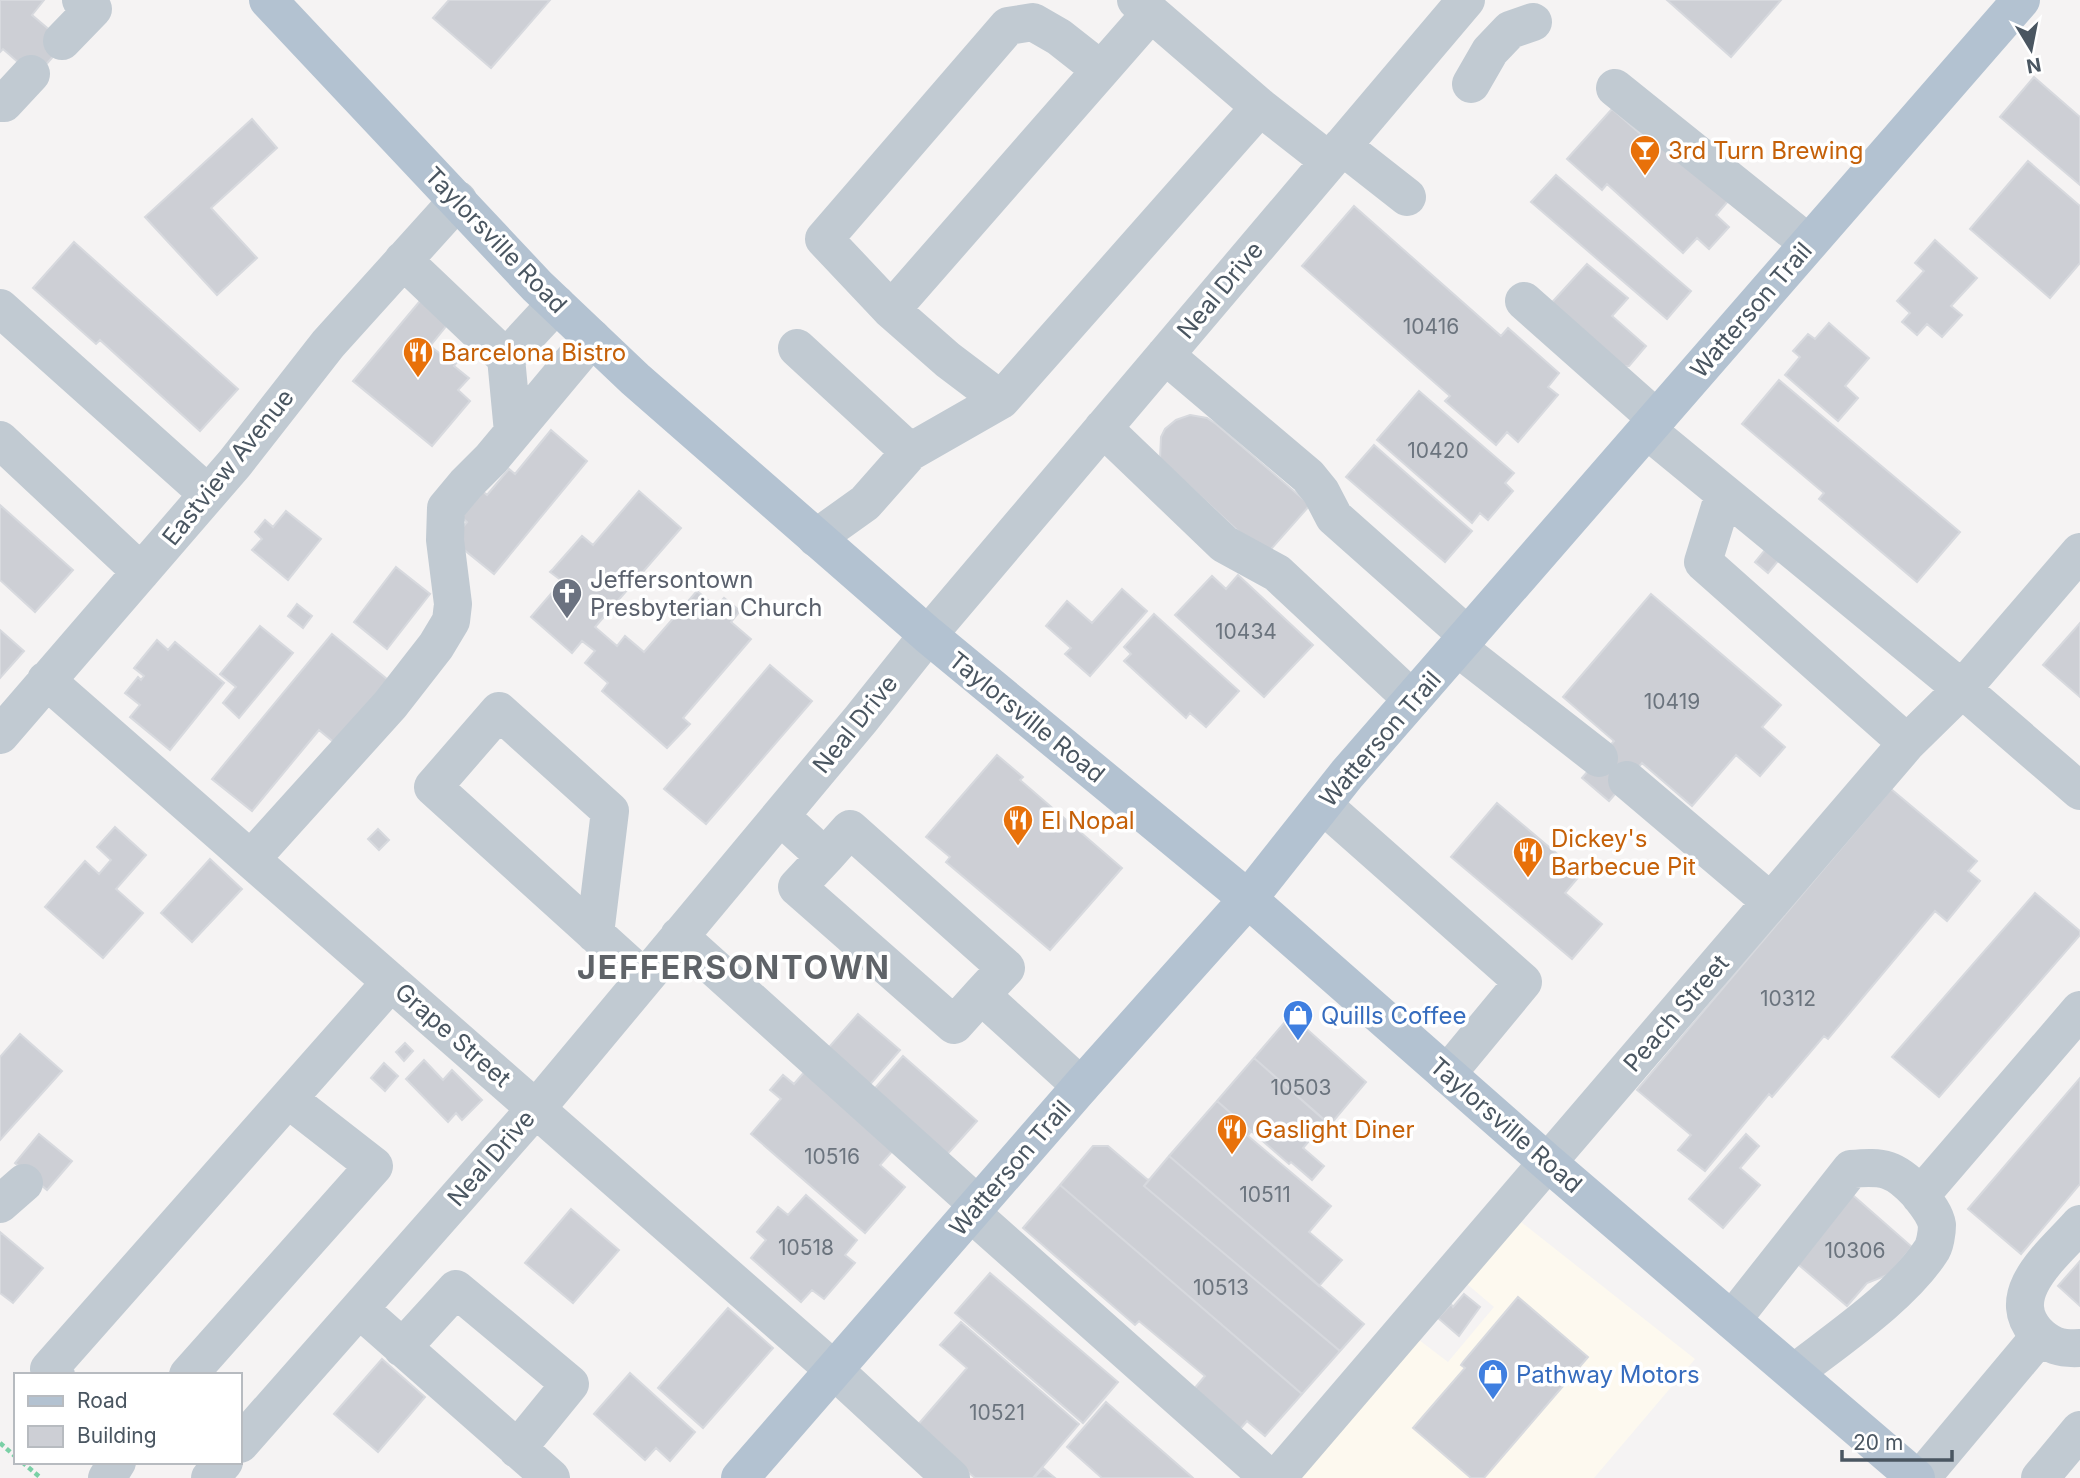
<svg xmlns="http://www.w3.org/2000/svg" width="2080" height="1478" viewBox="0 0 2080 1478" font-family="Inter,sans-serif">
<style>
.commercial{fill:#fdf9ef}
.building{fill:#cdcfd5;stroke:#d7d9de;stroke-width:2}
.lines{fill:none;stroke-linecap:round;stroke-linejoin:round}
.path{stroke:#7ad0a6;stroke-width:4.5;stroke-dasharray:5 3.5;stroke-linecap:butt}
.minor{stroke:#c1cad2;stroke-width:38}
.major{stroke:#b3c2d1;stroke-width:38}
.labels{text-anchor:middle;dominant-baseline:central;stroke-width:7;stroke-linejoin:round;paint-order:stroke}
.number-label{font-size:21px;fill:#6b747e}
.food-label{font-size:24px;fill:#c56008;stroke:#fff;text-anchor:start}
.street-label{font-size:24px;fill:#4a5661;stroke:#fff}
.worship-label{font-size:24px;fill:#5b616d;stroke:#fff;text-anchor:start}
.shop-label{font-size:24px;fill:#366cbe;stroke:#fff;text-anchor:start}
.district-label{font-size:32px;font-weight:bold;letter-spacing:2px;fill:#5f6368;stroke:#fff}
</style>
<rect width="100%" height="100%" fill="#f5f3f3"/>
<!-- commercial -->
<path class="commercial" d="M1521,1222L1695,1359L1594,1478H1299L1419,1340L1448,1362L1494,1307L1467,1284Z"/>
<!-- building -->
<path class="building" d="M0,0H44L32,15L65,43L35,77L3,49L0,52Z
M449,0H550L491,68L433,18Z
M1667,0H1781L1731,57Z
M2034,77L2080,117V185L2000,117Z
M1612,109L1646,139L1653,132L1729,200L1716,215L1729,227L1709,249L1697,238L1683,253L1607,184L1602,190L1567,159Z
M252,119L277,148L211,208L257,258L217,295L145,217Z
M2028,161L2080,206V263L2050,298L1970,229Z
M1556,175L1691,291L1667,319L1531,202Z
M1354,206L1501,336L1508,328L1559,373L1548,387L1558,395L1518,442L1507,432L1496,445L1445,401L1450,396L1302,266Z
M1935,240L1977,278L1951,306L1962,315L1942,337L1927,324L1917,335L1902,322L1910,313L1897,301L1924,271L1915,263Z
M74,242L238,389L200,431L100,340L96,344L33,288Z
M1587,264L1628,298L1612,316L1646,346L1629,366L1610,367L1545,310Z
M420,301L448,324L430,346L442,355L449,347L461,357L454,366L469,378L458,390L470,401L432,446L353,381Z
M1829,323L1869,358L1845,386L1858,398L1838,421L1785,375L1800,357L1793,351L1808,334L1815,339Z
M1779,380L1960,532L1917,582L1819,499L1824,493L1742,424Z
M1419,391L1514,473L1505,483L1513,491L1488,520L1480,513L1472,523L1377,440Z
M1190,415L1207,418L1216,424L1310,505L1265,556L1160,459L1161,437L1165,429L1176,420Z
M551,430L587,461L494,574L452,540L467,522L451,508L472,482L487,495L509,469L515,474Z
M1374,445L1472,531L1445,562L1346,477Z
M639,491L681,528L595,627L617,646L625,636L644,652L697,591L716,607L724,598L740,611L731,622L751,639L683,718L690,724L667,748L602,691L608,683L585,663L595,651L582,641L572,653L531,617L562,581L550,572L553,569L582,536L593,545Z
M0,505L73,570L35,612L0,580Z
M286,511L321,539L288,580L252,550L262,539L255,532L265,520L273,527Z
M1769,545L1778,561L1768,573L1755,562Z
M396,567L430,594L387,649L354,622Z
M1238,575L1313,645L1264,697L1175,615L1212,576L1226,589Z
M1122,589L1147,611L1090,676L1065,654L1071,648L1046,626L1067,601L1092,623Z
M1651,594L1781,705L1762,727L1785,747L1760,776L1736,755L1692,806L1642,763L1609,801L1582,778L1614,741L1563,697Z
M297,604L312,616L303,628L288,616Z
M1154,614L1239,691L1206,727L1190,713L1186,718L1124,661L1131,654L1124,647Z
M2080,623V697L2043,665Z
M260,626L293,653L239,718L223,703L236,687L220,674Z
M0,630L24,651L0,678Z
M332,634L388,680L336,744L319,730L252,811L212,779Z
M157,640L168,650L175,642L224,683L170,750L130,717L140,705L125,693L138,677L141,680L144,676L134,668Z
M770,665L812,701L706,824L664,789Z
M997,755L1023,777L1020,780L1122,868L1050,950L946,862L950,857L926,837Z
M1891,789L1977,861L1968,871L1980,881L1947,921L1935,911L1828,1039L1824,1036L1772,1097L1769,1094L1705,1171L1678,1150L1691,1135L1637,1090Z
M1497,803L1581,874L1565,893L1602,924L1572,959L1451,857Z
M115,827L146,855L116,889L143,913L103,958L45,907L85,861L99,874L111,860L97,847Z
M378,829L389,840L379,850L368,839Z
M210,859L242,889L192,942L161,913Z
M2035,893L2080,931V935L1939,1097L1892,1057Z
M858,1014L900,1050L866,1089L824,1053Z
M1291,1015L1366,1082L1330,1125L1254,1058Z
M20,1034L62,1071L0,1140V1057Z
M405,1043L413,1051L404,1061L396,1052Z
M903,1056L977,1121L943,1159L870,1094Z
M1254,1058L1326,1121L1303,1148L1324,1166L1312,1180L1291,1162L1289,1164L1217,1101Z
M424,1060L443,1080L452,1070L482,1100L462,1120L456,1113L448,1122L406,1079Z
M384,1063L398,1076L385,1091L371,1078Z
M806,1070L895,1148L880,1165L905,1187L865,1233L751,1134L781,1099L770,1090L783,1075L794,1084Z
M2080,1078V1184L2021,1254L1968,1209Z
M1217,1101L1251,1131L1248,1136L1331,1206L1309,1232L1342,1260L1319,1286L1169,1156Z
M39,1134L72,1161L47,1190L15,1163Z
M1746,1134L1759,1146L1740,1168L1760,1185L1723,1228L1689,1199Z
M1093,1146H1108L1148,1180L1150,1179L1144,1186L1340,1351L1302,1394L1060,1185Z
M1169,1156L1364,1324L1340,1351L1144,1186Z
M1060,1185L1302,1394L1265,1436L1247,1421L1240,1429L1194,1389L1205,1376L1139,1321L1135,1325L1023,1228Z
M1847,1190L1912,1247L1890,1274L1867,1283L1847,1306L1793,1260Z
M806,1195L857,1240L845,1255L855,1263L824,1299L812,1290L801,1302L751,1258L766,1240L757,1232L778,1207L788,1215Z
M571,1209L619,1250L573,1303L525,1263Z
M0,1232L43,1268L13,1303L0,1293Z
M2080,1261V1306L2058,1286Z
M990,1273L1118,1382L1083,1423L955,1313Z
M1464,1294L1480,1307L1459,1336L1438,1318L1451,1304L1453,1307Z
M1518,1297L1588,1357L1484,1478H1471L1413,1428L1465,1368L1461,1365L1463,1362Z
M728,1308L773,1348L703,1428L658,1388Z
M961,1322L1079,1424L1033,1478H975L916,1427L967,1368L940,1345Z
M382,1359L425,1397L378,1452L334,1414Z
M630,1373L695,1432L670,1461L656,1448L645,1460L594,1414Z
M1106,1402L1192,1477L1193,1478H1102L1067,1447Z
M1043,1468L1055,1478H1034Z"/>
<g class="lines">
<!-- path -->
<path class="path" d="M0,1443L16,1457
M22,1462L41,1478"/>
<!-- minor -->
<path class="minor" d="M1136,0L1260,107
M62,41L93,9L81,0
M1471,84L1490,51L1510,30L1533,22
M1615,88L1808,243
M0,103H4L31,74
M1342,146L1407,197
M403,260L506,358L513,432
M1524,301L1657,419
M0,308L208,494
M891,310L1151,13
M797,348L910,452
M1165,355L1308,476L1321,492L1334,517L1468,636
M506,358L556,304
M1001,400L948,360L891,310L824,239L1008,26L1033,22L1059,37L1101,70
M1103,428L1224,544L1277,573L1412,699
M1647,430L1962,689L2080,791
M0,440L141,572
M1724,494L1703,562L1907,743
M816,538L865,503L910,452L1001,400L1260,107L1329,161
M1458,648L1599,758
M46,680L834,1370L951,1478
M0,735L235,463L328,344L458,200
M1627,780L1771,902
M1323,805L1523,982L1447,1074
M780,816L825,857L797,887L954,1025L981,995L1081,1086
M825,857L850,829L1006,968L981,995
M251,859L390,705L436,646L451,621L453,604L445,540L446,508L466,484L491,459L592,338
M595,934L610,811L499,711L433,787L644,978
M679,936L978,1205
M1920,1196L2080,1010
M0,1204L24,1183
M971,1213L1269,1478
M2080,1224C2055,1253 2002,1293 2036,1332C2049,1346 2061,1349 2080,1348
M359,1309L551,1478
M1732,1320L1851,1169C1883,1166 1895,1168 1918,1193C1925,1202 1935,1213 1937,1225C1937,1232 1935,1246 1931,1251C1902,1296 1836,1340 1794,1373
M402,1348L456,1289L570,1384L517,1449
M56,1375L49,1369L391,982
M188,1375L374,1166L288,1099
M240,1444L545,1098L861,719L928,635L1466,0
M107,1478L117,1462
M210,1478L224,1462
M1277,1478L1907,743L1962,689L2080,552
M1921,1478L2040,1336
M2040,1478L2080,1430"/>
<!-- major -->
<path class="major" d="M268,0L537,286L635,379L928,635L1248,899L1547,1162L1916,1478
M740,1478L1081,1086L1248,899L1347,774L2021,0"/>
</g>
<!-- icons -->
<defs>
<g id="bar-pin" transform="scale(1.575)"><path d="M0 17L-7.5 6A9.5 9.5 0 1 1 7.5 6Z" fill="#e8710a" stroke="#fff"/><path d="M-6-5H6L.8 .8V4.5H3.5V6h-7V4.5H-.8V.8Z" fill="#fff"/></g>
<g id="restaurant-pin" transform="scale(1.575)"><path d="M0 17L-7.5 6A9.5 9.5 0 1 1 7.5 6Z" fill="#e8710a" stroke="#fff"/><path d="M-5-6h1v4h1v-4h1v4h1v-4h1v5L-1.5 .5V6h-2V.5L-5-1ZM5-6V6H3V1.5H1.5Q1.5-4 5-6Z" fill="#fff"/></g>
<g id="church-pin" transform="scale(1.575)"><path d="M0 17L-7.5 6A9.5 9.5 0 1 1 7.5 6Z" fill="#6b7280" stroke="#fff"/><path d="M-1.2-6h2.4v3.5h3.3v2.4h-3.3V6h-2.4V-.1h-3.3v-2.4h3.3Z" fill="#fff"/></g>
<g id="shop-pin" transform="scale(1.575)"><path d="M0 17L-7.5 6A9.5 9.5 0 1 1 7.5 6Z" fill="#3f7fe0" stroke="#fff"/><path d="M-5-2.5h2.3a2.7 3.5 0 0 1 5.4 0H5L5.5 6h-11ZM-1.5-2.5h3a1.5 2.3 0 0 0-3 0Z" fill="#fff"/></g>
</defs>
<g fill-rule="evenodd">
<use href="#bar-pin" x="1645" y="150"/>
<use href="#restaurant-pin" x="418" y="352"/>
<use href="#church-pin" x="567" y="593"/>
<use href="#restaurant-pin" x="1018" y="820"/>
<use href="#restaurant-pin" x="1528" y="852"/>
<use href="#shop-pin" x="1298" y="1015"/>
<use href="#restaurant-pin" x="1232" y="1129"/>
<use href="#shop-pin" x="1493" y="1374"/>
</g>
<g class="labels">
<!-- number labels -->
<g class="number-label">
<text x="1431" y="326">10416</text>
<text x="1438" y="450">10420</text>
<text x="1246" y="631">10434</text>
<text x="1672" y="701">10419</text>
<text x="1788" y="998">10312</text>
<text x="1301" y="1087">10503</text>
<text x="832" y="1156">10516</text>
<text x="1265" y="1194">10511</text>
<text x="806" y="1247">10518</text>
<text x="1855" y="1250">10306</text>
<text x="1221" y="1287">10513</text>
<text x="997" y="1412">10521</text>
</g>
<!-- food labels -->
<g class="food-label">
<text x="1668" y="150">3rd Turn Brewing</text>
<text x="441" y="352">Barcelona Bistro</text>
<text x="1041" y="820">El Nopal</text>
<text x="1551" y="838">Dickey's<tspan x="1551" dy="28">Barbecue Pit</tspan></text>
<text x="1255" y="1129">Gaslight Diner</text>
</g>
<!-- street labels -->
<g class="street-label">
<text transform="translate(496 240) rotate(46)">Taylorsville Road</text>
<text transform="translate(1220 290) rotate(-50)">Neal Drive</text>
<text transform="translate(1751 310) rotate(-49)">Watterson Trail</text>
<text transform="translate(228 467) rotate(-51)">Eastview Avenue</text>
<text transform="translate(1027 717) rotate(39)">Taylorsville Road</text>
<text transform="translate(855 724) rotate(-51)">Neal Drive</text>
<text transform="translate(1380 739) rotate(-49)">Watterson Trail</text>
<text transform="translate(1676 1013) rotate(-49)">Peach Street</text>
<text transform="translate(453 1035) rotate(41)">Grape Street</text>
<text transform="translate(1506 1125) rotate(41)">Taylorsville Road</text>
<text transform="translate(491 1158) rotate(-49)">Neal Drive</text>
<text transform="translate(1010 1168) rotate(-49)">Watterson Trail</text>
</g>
<!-- worship labels -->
<g class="worship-label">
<text x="590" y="579">Jeffersontown<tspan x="590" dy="28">Presbyterian Church</tspan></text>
</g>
<!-- shop labels -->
<g class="shop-label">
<text x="1321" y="1015">Quills Coffee</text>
<text x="1516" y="1374">Pathway Motors</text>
</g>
<!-- district labels -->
<g class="district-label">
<text x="734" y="967">JEFFERSONTOWN</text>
</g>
</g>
<!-- legend -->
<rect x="14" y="1373" width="228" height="91" fill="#ffffff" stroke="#b7bbc0" stroke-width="2"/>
<rect x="28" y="1396" width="35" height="10" fill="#b3c2d1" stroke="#b7bbc0" stroke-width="2"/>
<text x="77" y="1408" font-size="21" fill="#4a5661">Road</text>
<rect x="28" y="1426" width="35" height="21" fill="#cdcfd5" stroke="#b7bbc0" stroke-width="2"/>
<text x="77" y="1443" font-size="21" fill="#4a5661">Building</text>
<!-- north arrow -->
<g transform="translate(2031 49) rotate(170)" stroke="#ffffff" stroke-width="5" paint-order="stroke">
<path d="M0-5L12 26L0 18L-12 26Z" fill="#4a5661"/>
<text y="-10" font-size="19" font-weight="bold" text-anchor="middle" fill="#4a5661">N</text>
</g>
<!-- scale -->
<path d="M1842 1450v10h110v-10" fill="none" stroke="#4a5661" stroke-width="3.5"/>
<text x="1853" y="1450" font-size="21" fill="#4a5661" stroke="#ffffff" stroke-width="5" paint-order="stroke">20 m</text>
</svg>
